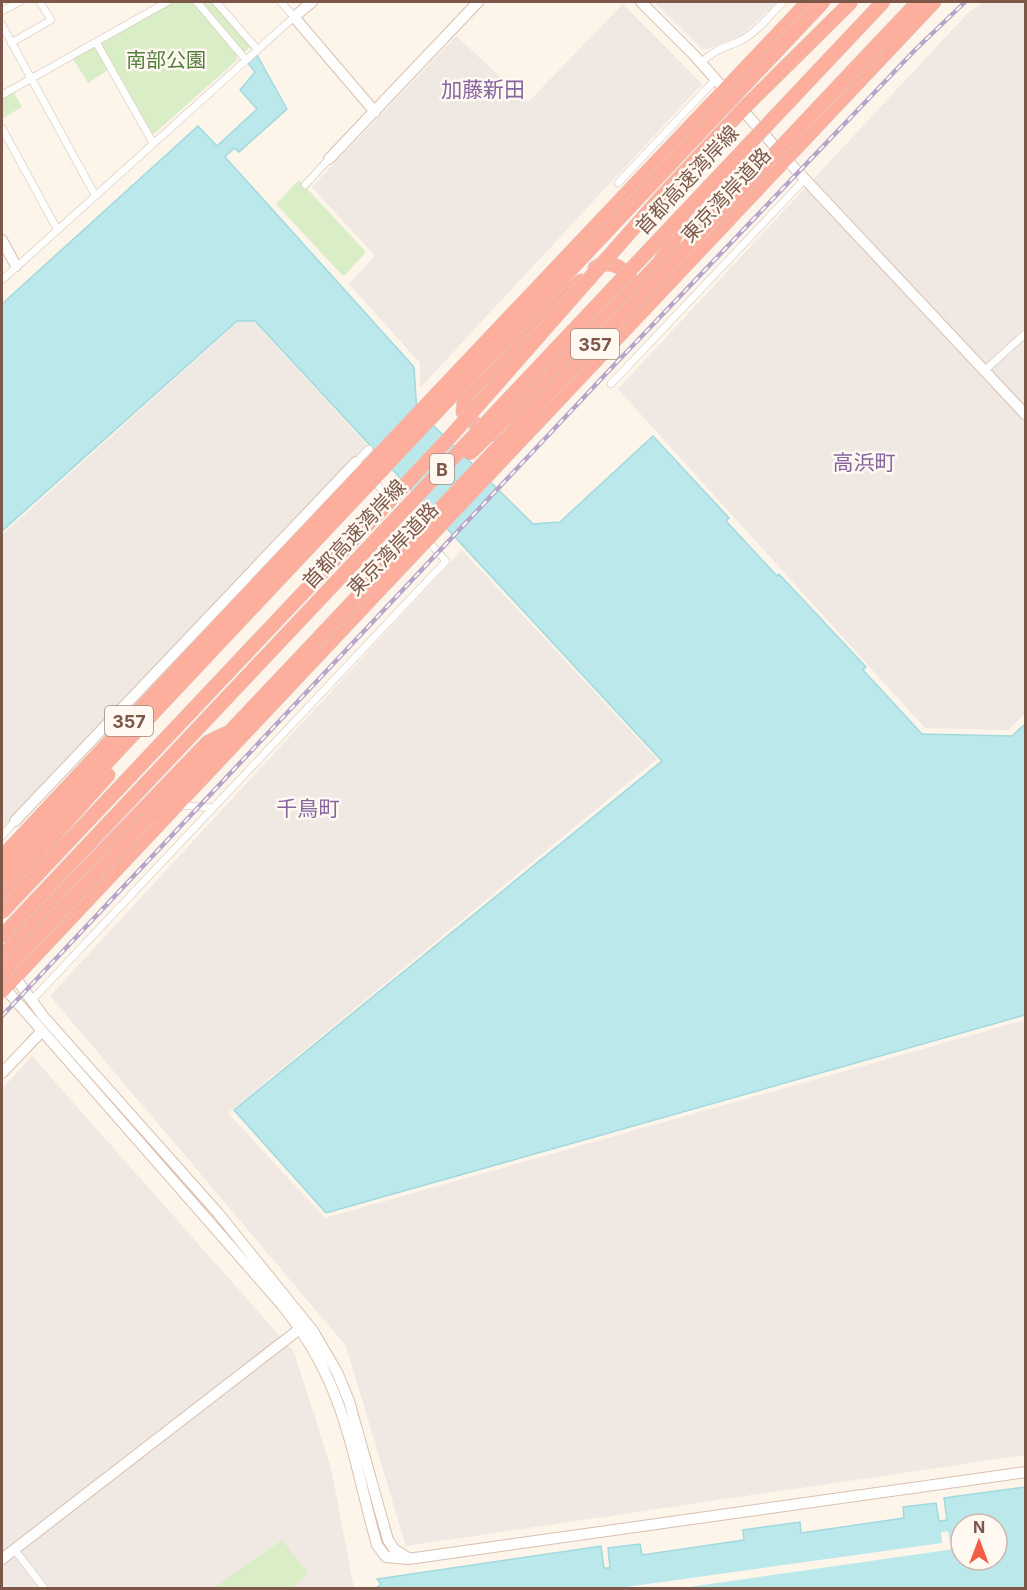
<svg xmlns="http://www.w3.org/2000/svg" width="1027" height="1590" viewBox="0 0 1027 1590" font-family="Inter,'Noto Sans JP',sans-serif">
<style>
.industrial{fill:#efe8e3}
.green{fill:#d9eec6}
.water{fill:#bbe8eb;stroke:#a0d9de;stroke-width:1.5;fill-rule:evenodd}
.pier{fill:#fef5ea}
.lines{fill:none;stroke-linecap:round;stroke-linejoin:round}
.street-casing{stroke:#d5bdb0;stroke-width:8}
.secondary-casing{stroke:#dabfaf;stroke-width:12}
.highway-casing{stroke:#dbd0cc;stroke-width:15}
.street{stroke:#fff;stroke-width:7}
.secondary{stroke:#fff;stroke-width:10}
.highway{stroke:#fdae9c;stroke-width:14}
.rail-casing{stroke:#b6a5cb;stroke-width:4.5}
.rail{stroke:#fff9f2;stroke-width:2;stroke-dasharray:7;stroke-linecap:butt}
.highway-bridge-casing{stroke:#dbd0cc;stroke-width:15;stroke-linecap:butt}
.highway-bridge{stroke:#fdae9c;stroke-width:14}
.labels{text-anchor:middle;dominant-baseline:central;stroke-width:5;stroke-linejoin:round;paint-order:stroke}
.shield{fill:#fff9f2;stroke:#a4887c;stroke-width:1.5}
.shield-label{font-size:18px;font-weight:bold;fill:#7d5849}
.park-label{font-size:20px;fill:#557d3d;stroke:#fff9f2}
.street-label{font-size:20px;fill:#7d5849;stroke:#fff9f2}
.neighbourhood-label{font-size:21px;fill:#87669f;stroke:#fff9f2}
</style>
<rect width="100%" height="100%" fill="#fef5ea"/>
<!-- industrial -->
<path class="industrial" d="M654,2H777L741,36L708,49H702Z
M983,2H1025V714L1008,730L925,728L618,389L967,14Z
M623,4L702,84L420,388V363L349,284L375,256L312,187L456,36L528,102Z
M238,322H254L368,446L2,831V535Z
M462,550L657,759L228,1113L325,1218L1025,1020V1455L406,1546L346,1346L50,996Z
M32,1056L294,1352L331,1468L354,1588H2V1089Z"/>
<!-- green -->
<path class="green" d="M172,2H194L237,53V60L155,133H151L102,45L103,41Z
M199,2H213L251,46L243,54Z
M93,48H96L108,70L88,83L73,59Z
M13,91L22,107L2,119V98Z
M299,180L366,252L345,275H342L276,204Z
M282,1540L308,1573L293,1588H213Z"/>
<!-- water -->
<path class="water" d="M257,55L287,109L239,152L234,148L225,157L414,367L417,414L433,425L533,524L560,522L653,436L729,518L726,521L777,576L779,574L866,667L863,670L922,734L1012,736L1025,724V1015L326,1213L234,1110L662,761L255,321H237L2,531V304L198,126L217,146L257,109L240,90L255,72L248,63Z
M1025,1487V1588H376L381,1584L377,1579L601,1546L604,1568H610L608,1548L640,1544L642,1555L744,1540L743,1530L800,1522L801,1533L904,1518L903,1507L936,1503L939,1521L947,1520L944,1498ZM961,1524H997V1560H961Z"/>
<!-- pier -->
<path class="pier" d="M948,1531L950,1542L961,1541V1548L682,1588H619L942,1543L941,1532Z"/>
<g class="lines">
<!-- street casing -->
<g class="street-casing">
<path id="street" d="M197,2L246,60
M216,2L257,49
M2,11L19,2
M2,25L95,195
M96,42L153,143
M11,43L51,20L40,2
M701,63C714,49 726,48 742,40C758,31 770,15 783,2
M2,95L167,2
M2,128L57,229
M618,183L715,80
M305,185L329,159
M2,280L294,17L281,2
M984,371L1026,333
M611,384L805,179
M358,464L356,462L369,449
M177,805L213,808
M2,836L15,821
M32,1000L446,561L372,479
M14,1549L44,1588"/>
</g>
<!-- secondary casing -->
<g class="secondary-casing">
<path id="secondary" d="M312,2L294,17L375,112
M641,2L694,55L786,159L1026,415
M329,159L478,2
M2,240L16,266
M15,821L356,462
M12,973L43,1016L218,1213L313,1331L337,1372L349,1401L388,1540L394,1549L408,1558
M2,985L282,1305C346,1384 351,1452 377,1545L386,1557L408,1559L1026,1472
M2,1073L41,1032
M2,1559L306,1324"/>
</g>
<!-- highway casing -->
<g class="highway-casing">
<path id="highway" d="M879,43L918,2
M572,251L808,2
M581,281L561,297L464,402L463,412L485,433L497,434L502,430L659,263L673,242L683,215
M509,415L628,289L630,278C622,266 608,259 595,268
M536,424L934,2
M151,815L312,645
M2,857L256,585
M2,874L265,594
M2,894L108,775
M2,956L208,742L227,733
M2,991L385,584"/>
</g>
<!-- street -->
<use href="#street" class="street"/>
<!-- secondary -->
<use href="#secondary" class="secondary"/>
<!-- highway -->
<use href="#highway" class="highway"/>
<!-- rail casing -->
<g class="rail-casing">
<path id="rail" d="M2,1016L618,361L916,49L965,2"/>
</g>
<!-- rail -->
<use href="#rail" class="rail"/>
<!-- highway-bridge casing -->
<g class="highway-bridge-casing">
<path id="highway-bridge" d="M470,453L509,415
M385,584L536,424
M256,585L572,251
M265,594L823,2
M312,645L879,43
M2,912L451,436L660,198L743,109L851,2
M2,936L883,2
M2,974L151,815"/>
</g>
<!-- highway-bridge -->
<use href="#highway-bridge" class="highway-bridge"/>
</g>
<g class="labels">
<!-- shield labels -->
<g class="shield">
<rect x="571" y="329" width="48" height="30" rx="4.5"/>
<rect x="430" y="454" width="24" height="30" rx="4.5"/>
<rect x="105" y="706" width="48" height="30" rx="4.5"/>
</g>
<g class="shield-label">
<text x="595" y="344">357</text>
<text x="442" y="469">B</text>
<text x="129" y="721">357</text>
</g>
<!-- park labels -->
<g class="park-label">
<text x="166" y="60">南部公園</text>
</g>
<!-- street labels -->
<g class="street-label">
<text transform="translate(687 180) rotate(-47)">首都高速湾岸線</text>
<text transform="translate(726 195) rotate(-47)">東京湾岸道路</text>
<text transform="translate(354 534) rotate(-47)">首都高速湾岸線</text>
<text transform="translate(393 549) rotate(-46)">東京湾岸道路</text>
</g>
<!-- neighbourhood labels -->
<g class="neighbourhood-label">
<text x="483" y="89">加藤新田</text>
<text x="864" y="462">高浜町</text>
<text x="308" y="808">千鳥町</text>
</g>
</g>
<!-- border -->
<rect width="1027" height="1590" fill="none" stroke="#7d5849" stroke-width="6"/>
<!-- north arrow -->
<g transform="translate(979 1542)"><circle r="28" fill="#fff9f2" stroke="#cbb9ae" stroke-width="1.5"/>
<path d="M0-4.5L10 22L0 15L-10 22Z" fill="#f25e45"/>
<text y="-9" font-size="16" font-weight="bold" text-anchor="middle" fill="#7d5849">N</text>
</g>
</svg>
